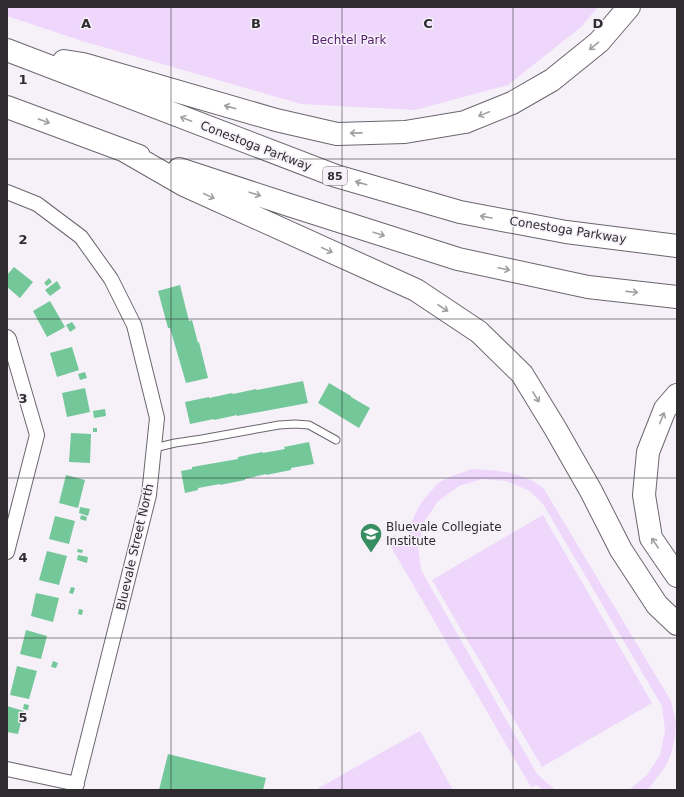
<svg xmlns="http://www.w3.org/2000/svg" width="684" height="797" viewBox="0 0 684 797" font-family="'DejaVu Sans',sans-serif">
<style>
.green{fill:#eed7fb}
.building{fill:#73c799}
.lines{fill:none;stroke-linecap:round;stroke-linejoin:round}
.lane-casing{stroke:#6b666e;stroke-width:9}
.street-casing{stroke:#6b666e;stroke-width:16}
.highway-casing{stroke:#6b666e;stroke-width:24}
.lane{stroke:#fff;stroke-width:7}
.street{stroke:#fff;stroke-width:14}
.highway{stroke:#fff;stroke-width:22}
.oneway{stroke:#a1a0a1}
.grid{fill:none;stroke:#2e2c2f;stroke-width:1;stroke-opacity:0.55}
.labels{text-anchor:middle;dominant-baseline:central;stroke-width:3;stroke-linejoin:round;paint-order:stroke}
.shield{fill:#f6f0f9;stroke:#6a676c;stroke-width:1}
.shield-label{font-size:11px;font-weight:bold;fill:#2e2c2f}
.park-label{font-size:12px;fill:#521b6c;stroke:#f6f0f9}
.street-label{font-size:12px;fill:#2e2c2f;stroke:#f6f0f9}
.poi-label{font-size:12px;fill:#2e2c2f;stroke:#f6f0f9;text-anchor:start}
.grid-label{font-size:13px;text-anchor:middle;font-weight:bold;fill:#2e2c2f;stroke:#f6f0f9;stroke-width:3;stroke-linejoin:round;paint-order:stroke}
</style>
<rect width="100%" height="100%" fill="#f6f0f9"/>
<!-- green -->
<path class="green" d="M7,7H598L581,27L508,85L415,110L301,104L82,41L7,16Z
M472,469C492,470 512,471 531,480C535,482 540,486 544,489L671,701L676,722L675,737L671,754L665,767L649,788L646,790H629L647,775L660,755L665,731L662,706L543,504L530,491L507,481L482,479L459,486L438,501L425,521L418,545L421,570L537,774L545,781L556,790H543L537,785L531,787L387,540L395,535L404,547C411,525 414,509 431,491C434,488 437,484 440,482C449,476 462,473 472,469Z
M543,515L652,703L542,767L432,580Z
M420,731L453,790H315Z"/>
<!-- building -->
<path class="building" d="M14,267L33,282L20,298L7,287V275Z
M49,278L52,282L47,286L44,283Z
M57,281L61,288L50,296L45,290Z
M180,285L189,321L192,320L198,343L199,342L208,378L186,383L170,328H168L158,291Z
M50,301L65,327L47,337L33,311Z
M72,322L76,328L70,332L66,325Z
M72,347L79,370L57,377L50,353Z
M85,372L87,378L80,380L78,374Z
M303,381L308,403L237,416V415L214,420V419L190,424L185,402L209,397V398L232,393L233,394L256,389L257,390Z
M329,383L351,396V397L370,408L359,428L318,403Z
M85,388L90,412L67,417L62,393Z
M105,409L106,416L94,418L93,411Z
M93,428H97V432H93Z
M71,433L91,434L90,463L69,462Z
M309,442L314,464L291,468V470L266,475V474L245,479V480L220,485V484L198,488V490L185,493L181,471L192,469V467L238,459V457L262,452L263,453L285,449L284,447Z
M66,475L85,480L78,508L59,503Z
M80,507L90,509L88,516L79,513Z
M81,515L87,517L86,521L80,519Z
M55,516L75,521L69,544L49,539Z
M78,549L83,550L82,553L77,552Z
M47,551L67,556L59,585L39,580Z
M78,555L88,557L87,563L77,560Z
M71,587L75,588L73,594L69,593Z
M36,593L59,598L53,622L31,616Z
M79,609L83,610L82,615L78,614Z
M26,630L47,636L41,659L20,654Z
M53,661L58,663L56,668L51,667Z
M17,666L37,671L29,699L10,695Z
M24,704L29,705L28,710L23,709Z
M7,706L24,711L18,734L7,732Z
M168,754L266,778L263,790H159Z"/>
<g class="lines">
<!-- lane casing -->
<g class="lane-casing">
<path id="lane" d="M154,448L175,443L202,439L279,425L295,424L309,425L336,440"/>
</g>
<!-- street casing -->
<g class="street-casing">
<path id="street" d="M7,192L37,204L81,237L111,279L134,325L157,418L149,495L75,790
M7,337L9,339L37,435L7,552
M7,769L77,784"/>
</g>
<!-- highway casing -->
<g class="highway-casing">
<path id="highway" d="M7,50L336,176L460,212L566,232L677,246
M64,61L83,64L276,120L337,134L405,132L465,122L512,103L552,80L599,42L629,7
M7,107L139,156
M125,151L184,185L416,290L479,332L522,374L555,428L591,491L621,550L657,605L677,624
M179,169L289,205L458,259L588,287L677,297
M677,395L665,409L648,452L644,495L651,538L677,576"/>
</g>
<!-- lane -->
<use href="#lane" class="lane"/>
<!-- street -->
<use href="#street" class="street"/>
<!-- highway -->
<use href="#highway" class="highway"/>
</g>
<!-- one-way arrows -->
<defs><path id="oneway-shaft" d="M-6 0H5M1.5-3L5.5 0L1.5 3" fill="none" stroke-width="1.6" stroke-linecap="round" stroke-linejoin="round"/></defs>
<g class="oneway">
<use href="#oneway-shaft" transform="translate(594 46) rotate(141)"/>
<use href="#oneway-shaft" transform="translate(230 107) rotate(-164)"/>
<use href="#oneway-shaft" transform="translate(484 114) rotate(158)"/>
<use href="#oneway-shaft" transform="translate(186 119) rotate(-159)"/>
<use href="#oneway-shaft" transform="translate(44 121) rotate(20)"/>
<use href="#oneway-shaft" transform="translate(356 133) rotate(179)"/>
<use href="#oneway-shaft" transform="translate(361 183) rotate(-164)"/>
<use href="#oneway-shaft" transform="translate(255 194) rotate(18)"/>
<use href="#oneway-shaft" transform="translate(209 196) rotate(25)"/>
<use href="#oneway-shaft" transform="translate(486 217) rotate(-170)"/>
<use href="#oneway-shaft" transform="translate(379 234) rotate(18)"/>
<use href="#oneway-shaft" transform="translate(327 250) rotate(25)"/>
<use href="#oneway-shaft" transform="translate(504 269) rotate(12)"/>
<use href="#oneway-shaft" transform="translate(632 292) rotate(6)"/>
<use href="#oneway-shaft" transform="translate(443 308) rotate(33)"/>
<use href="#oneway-shaft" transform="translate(536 397) rotate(58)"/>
<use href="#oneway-shaft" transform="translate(662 418) rotate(-68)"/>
<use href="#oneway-shaft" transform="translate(655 543) rotate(-124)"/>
</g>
<!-- grid -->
<path class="grid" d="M171,7V790M342,7V790M513,7V790M7,159H677M7,319H677M7,478H677M7,638H677"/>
<!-- icons -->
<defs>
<g id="school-pin" transform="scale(1.15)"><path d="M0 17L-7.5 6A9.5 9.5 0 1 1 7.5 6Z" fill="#368d62" stroke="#f6f0f9"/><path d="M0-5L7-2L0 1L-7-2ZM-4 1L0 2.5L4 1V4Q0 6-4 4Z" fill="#fff"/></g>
</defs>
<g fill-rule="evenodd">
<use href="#school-pin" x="371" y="534"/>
</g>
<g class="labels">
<!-- shield labels -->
<rect class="shield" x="323" y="167" width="24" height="18" rx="3"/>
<g class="shield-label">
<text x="335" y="176">85</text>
</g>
<!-- park labels -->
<g class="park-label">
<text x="349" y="40">Bechtel Park</text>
</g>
<!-- street labels -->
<g class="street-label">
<text transform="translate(256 146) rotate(21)">Conestoga Parkway</text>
<text transform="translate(568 230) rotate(9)">Conestoga Parkway</text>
<text transform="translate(135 547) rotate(-77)">Bluevale Street North</text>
</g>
<!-- poi labels -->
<g class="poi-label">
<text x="386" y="527">Bluevale Collegiate<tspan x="386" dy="14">Institute</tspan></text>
</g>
</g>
<g class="grid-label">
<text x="86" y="28">A</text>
<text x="256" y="28">B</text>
<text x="428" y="28">C</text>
<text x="598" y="28">D</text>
<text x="23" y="84">1</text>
<text x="23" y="244">2</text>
<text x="23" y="403">3</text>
<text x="23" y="562">4</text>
<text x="23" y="722">5</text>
</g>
<!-- border -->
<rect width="684" height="797" fill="none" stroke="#2e2c2f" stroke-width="16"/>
</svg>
